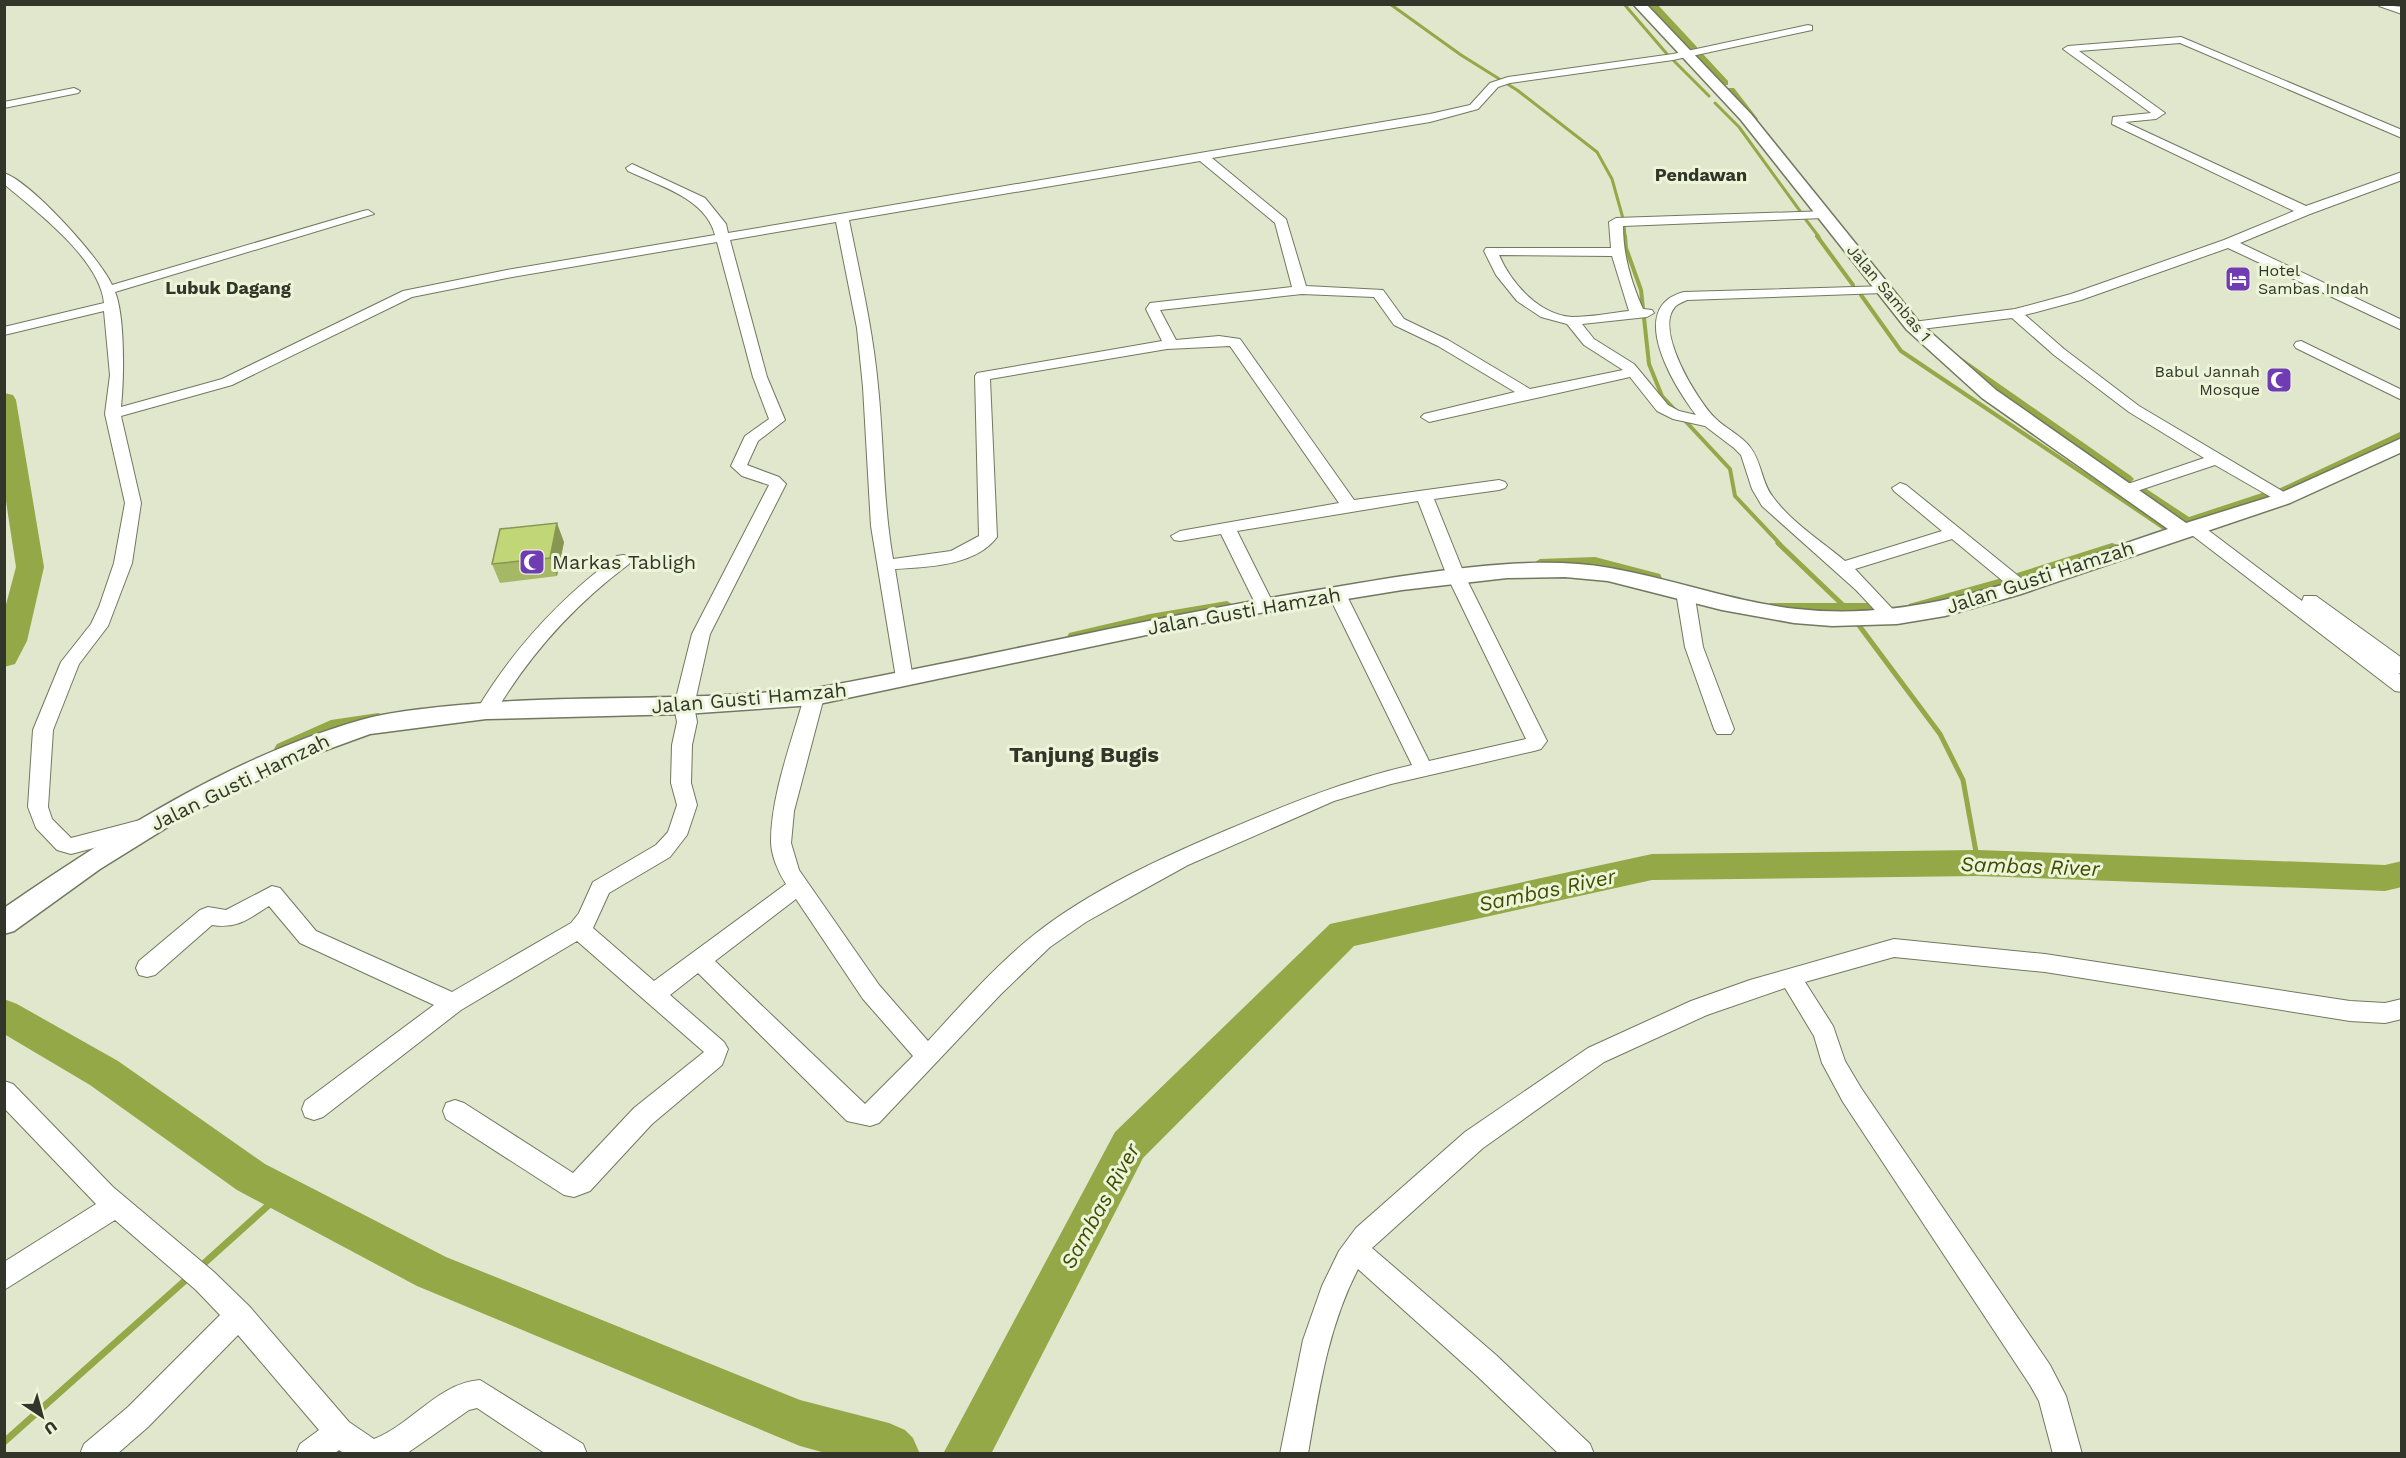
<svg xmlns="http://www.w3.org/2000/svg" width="2406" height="1458" viewBox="0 0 2406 1458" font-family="'Work Sans',sans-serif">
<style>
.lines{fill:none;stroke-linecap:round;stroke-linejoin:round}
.stream-far3{stroke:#94a848;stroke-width:3}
.stream-far2{stroke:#94a848;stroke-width:4}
.stream-far1{stroke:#94a848;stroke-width:5}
.stream{stroke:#94a848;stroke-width:7}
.canal{fill:#94a848;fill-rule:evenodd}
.river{fill:#94a848;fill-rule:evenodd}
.minor-casing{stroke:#727860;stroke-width:2}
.tertiary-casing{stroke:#727860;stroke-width:3}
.minor{fill:#fff;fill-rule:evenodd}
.tertiary{fill:#fff;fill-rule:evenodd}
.wall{fill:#a6b865}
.shaded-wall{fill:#879653}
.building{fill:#c1d676;stroke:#879653;stroke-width:1.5}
.labels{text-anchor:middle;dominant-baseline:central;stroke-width:6;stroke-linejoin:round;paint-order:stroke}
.far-poi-label{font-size:16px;fill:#32352a;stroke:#edf5d9;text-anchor:start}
.far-street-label{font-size:16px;fill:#32352a;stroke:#edf5d9}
.far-quarter-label{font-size:18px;font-weight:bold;fill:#32352a;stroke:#edf5d9}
.poi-label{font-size:20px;fill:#32352a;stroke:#edf5d9;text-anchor:start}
.street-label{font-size:20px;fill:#32352a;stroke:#edf5d9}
.water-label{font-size:21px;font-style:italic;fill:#3f4b00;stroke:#edf5d9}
.quarter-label{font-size:22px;font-weight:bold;fill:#32352a;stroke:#edf5d9}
</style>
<rect width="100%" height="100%" fill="#e0e7cc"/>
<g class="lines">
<!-- stream-far3 -->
<path class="stream-far3" d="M1390,4L1461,55L1517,90L1597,152L1612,179L1624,222L1625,237
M1624,4L1667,54
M1674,61L1709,96
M1715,103L1739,127L1800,211
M1806,220L1819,237"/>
<!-- stream-far2 -->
<path class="stream-far2" d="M1625,236L1626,248L1641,290L1649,364L1662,396L1730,469L1735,496L1780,544
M1817,236L1853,285
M1861,295L1901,351L2167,530"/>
<!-- stream-far1 -->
<path class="stream-far1" d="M1778,543L1846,608L1940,734L1963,780L1978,863"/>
<!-- stream -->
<path class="stream" d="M200,1267L282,1193
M4,1442L189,1277"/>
<!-- canal -->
<path class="canal" d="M1647,4H1657L1697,47V51H1689Z
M1695,54H1703L1728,81V85H1720L1695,58Z
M1726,88H1734L1758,119L1757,121H1749L1725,90Z
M1952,351L2131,476L2134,479L2131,482H2121L1947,358L1945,355Z
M2402,431V441L2287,494L2282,496L2274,491Z
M2145,488L2189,517L2265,492L2273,497L2270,500L2187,528L2140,496L2137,493Z
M2112,543L2118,545L2120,548L2118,551L2023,582L2015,577L2017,573Z
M1595,557L1660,574L1662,578L1654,583L1595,567L1540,569L1532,564L1540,559Z
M2002,578L2010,583L2008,587L1915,613L1907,608L1909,604Z
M1227,601L1235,606L1233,610L1150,624L1075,643L1067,637L1069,633L1150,614Z
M1771,603H1871L1879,608L1871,613L1765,612L1763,608Z
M378,713L384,715L387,719L384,723L340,730L283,756L277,754L274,749L277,744L331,720Z"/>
<!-- river -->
<path class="river" d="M4,393L13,395L16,400L44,567L27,641L15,664L4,667V612L16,567L4,488Z
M1978,850L2385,865L2402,861V887L2385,891L1978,876L1652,880L1354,946L1143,1158L991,1454H943L1115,1132L1330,924L1652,854Z
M4,999L17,1004L118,1061L265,1164L446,1257L800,1400L889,1423L905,1430L913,1438L920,1454H829L800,1446L417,1286L237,1190L90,1085L4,1034Z"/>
<!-- minor casing -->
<g class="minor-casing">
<path id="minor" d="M2378,4L2402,7V14L2379,6Z
M1808,25L1812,26V30L1673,60L1510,83L1498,87L1478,109L1430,122L1212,158L1286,219L1306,286L1383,290L1404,319L1448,340L1530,389L1623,370L1584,345L1567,324L1541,317L1517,301L1496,275L1484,251L1486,248H1611L1609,222L1616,218L1828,211V217L1823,218L1623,226C1623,255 1631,282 1643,309L1652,310L1654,313L1647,317L1582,324L1594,339L1634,364L1668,405L1679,411L1696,415C1674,386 1625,307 1684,292L1888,286L1890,289L1883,293L1687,300C1683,302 1677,304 1675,307C1654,330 1697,400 1715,418C1726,429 1741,435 1750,447C1762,462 1761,482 1773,497C1791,522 1821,541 1845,561L1942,531L1894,491L1892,488L1900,483L1906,485L2027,583L2030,587L2027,591H2015L1952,539L1855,569L1901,618L1892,624L1886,622L1856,590L1762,506L1752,489L1741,455L1734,448L1705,426L1673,419L1657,411L1630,377L1429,422L1421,417L1424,414L1515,392L1438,346L1394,325L1374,297L1302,294L1160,310L1176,340L1219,336L1240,339L1354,500L1499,480L1505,482L1507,485L1505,488L1499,490L1434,499L1465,576L1547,741L1541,749L1534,751L1391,784L1334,801L1188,865L1141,891L1086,922L1050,947L1001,994L879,1123L870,1126L847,1121L698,973L670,995L724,1042L728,1049L722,1065L652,1124L590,1191L574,1197L564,1195L446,1119L443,1111L446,1103L455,1100L464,1103L573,1173L634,1108L704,1052L577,941L461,1010L323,1117L314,1120L305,1117L302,1109L305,1101L434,1005L300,943L269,906C248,919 238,929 212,925L155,975L147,977L139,975L136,968L139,961L200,910L208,907L226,910L272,886L280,888L316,931L452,992L571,923L579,913L593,882L656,845L668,832L677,805L671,783L672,745L677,722L674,706L692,634L769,485L742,476L731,466L745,436L769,419L753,377L717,242L507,278L412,297L232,385L121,416L141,503L132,563L108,626L79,664L53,730L48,807L52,819L71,838L140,820L147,822L150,828L147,834L71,854L57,850L36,828L28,807L33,730L61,662L91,624L99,607L114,563L125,503L105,414L110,375L104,311L4,335V327L104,303C100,259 36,211 4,184V173C31,182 100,258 112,285L363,211L368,210L374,214L115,292C125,316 124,379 121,407L222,379L403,291L507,270L715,235C706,198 659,186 628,171L626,168L632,164L705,198L726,224L728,233L1430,114L1470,105L1490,83L1508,77L1673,54ZM1200,161L1275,223L1292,287L1150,303L1146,309L1162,341L977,373L975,376L979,536L951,551L893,559C883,502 884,444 878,386C873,330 860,275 849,220ZM836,222L857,328L863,387L871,526L897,684H911L913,679L895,569C927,567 976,566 997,537L990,379L1167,349L1230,346L1339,503L1180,531L1171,536L1174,540L1180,541L1221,534L1256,605L1265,611L1274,605L1237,531L1418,501L1447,576L1526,739L1429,761L1346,594L1337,588L1331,590L1328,594L1412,765C1347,780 1288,804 1227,830C1161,858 1091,890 1035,934C996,965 962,1004 928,1041L879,985L799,870L791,843L794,811L824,697L821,692H807L804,697C792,741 771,795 771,841C771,855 778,872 786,884L654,981L593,928L609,893L670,857L687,835L697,805L691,783L692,745L697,722L694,706L710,634L786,484L779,477L747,465L758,441L785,420L767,377L730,240ZM1499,255L1612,256L1629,311C1611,313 1591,317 1572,317C1539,315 1511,283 1499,255ZM796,899L863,999L913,1056L865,1104L715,961Z
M2181,37L2402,130V138L2180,43L2079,51L2165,113L2156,119L2125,122L2306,206L2402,172V180L2310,214L2240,243L2402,320V330L2228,248L2081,300L2025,315L2064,349L2139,406L2289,495L2291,499L2289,503L2283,504L2215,465L2131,493H2119L2117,490L2119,487L2204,458L2129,412L2054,355L2012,318L1913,330L1906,326L1913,322L2015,309L2071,294L2224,240L2294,211L2112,124L2113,117L2151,113L2063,49L2068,46Z
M74,88L80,91L78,93L4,108V102Z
M2301,341L2402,390V400L2296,348L2294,345L2296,342Z
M2194,523L2200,524L2302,601L2304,596H2316L2402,658V674L2398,673L2402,676V692L2395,691L2188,532L2186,528Z
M623,555L629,556L632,560L629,564C573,606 529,655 493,716H479L476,711C513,649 559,599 617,556Z
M1685,586L1694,592L1703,647L1734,729L1731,734H1717L1714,729L1685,647L1676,592Z
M1894,939L2045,954L2350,1001L2385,1003L2402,999V1019L2385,1023L2350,1021L2045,972L1894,957L1805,982L1833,1026L1845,1061L1861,1088L2050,1365L2066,1396L2082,1454H2053L2039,1401L2030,1385L1843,1102L1822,1063L1814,1036L1785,988L1707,1015L1604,1062L1483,1148L1372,1248L1496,1355L1590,1444L1594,1454H1559L1476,1375L1358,1269C1328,1327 1319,1390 1308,1454H1280L1303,1340L1322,1286L1339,1251L1356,1228L1465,1132L1588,1048L1691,1001L1750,980Z
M4,1081L13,1084L113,1187L214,1272L249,1306L349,1422L374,1439C411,1425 438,1383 480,1380L583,1444L587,1454H546L477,1408L469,1410L406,1454H345L339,1450L334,1454H296L300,1444L319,1430L238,1335L148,1427L117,1454H80L84,1444L128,1407L220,1315L196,1290L115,1220L4,1290V1262L96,1204L4,1108Z"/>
</g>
<!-- tertiary casing -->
<g class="tertiary-casing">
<path id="tertiary" d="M1633,4H1646L1751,114L1919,322L1996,390L2186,523L2276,495L2402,438V452L2290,503L2021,594L1945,616L1897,624L1832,626L1794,623L1722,610L1608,581L1565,577L1507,578L1402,590L1217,620L814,705L684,714L486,719L370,734L304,758L187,815L100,869L14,931L4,934V908C115,832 231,757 361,720C396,710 448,706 484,703C570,696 657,700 743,694C769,692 796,692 822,687C992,656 1159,615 1330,588C1389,578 1449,568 1509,564C1542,562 1577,562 1610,568C1673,579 1733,602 1797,609C1928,624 2046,569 2168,529L1982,398L1907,330L1741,120Z"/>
</g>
<!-- minor -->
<use href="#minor" class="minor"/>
<!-- tertiary -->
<use href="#tertiary" class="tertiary"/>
</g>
<!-- wall -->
<path class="wall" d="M564,542L557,576L500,583L492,564Z"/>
<!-- shaded-wall -->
<path class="shaded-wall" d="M557,523L564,542L557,576L550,558Z"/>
<!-- building -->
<path class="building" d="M557,523L550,558L492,564L500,529Z"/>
<!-- icons -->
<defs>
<g id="hotel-square" transform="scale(1.35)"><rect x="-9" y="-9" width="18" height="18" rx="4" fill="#6f3cb3" stroke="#edf5d9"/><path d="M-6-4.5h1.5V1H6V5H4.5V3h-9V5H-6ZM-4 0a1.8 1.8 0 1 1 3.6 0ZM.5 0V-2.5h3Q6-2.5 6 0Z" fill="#fff"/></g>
<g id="mosque-square" transform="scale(1.35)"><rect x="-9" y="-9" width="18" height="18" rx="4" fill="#6f3cb3" stroke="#edf5d9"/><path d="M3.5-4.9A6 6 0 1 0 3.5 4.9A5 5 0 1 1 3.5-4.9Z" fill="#fff"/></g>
</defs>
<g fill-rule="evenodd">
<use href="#hotel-square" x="2238" y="279"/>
<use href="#mosque-square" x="2279" y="380"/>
<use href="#mosque-square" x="532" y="562"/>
</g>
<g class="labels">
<!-- far-poi labels -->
<g class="far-poi-label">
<text x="2258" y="270">Hotel<tspan x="2258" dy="18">Sambas Indah</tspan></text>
<text x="2260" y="371" text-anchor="end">Babul Jannah<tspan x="2260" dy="18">Mosque</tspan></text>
</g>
<!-- far-street labels -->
<g class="far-street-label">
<text transform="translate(1889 293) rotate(50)">Jalan Sambas 1</text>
</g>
<!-- far-quarter labels -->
<g class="far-quarter-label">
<text x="1701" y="174">Pendawan</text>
<text x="228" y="287">Lubuk Dagang</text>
</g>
<!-- poi labels -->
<g class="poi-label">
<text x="552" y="562">Markas Tabligh</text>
</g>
<!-- street labels -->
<g class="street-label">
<text transform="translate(2040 577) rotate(-18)">Jalan Gusti Hamzah</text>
<text transform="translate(1244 611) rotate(-10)">Jalan Gusti Hamzah</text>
<text transform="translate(749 698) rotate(-5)">Jalan Gusti Hamzah</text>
<text transform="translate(240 782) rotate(-26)">Jalan Gusti Hamzah</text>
</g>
<!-- water labels -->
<g class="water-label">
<text transform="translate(2030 866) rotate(2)">Sambas River</text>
<text transform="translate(1547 890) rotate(-12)">Sambas River</text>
<text transform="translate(1100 1206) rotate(-61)">Sambas River</text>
</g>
<!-- quarter labels -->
<g class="quarter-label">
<text x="1084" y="754">Tanjung Bugis</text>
</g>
</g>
<!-- border -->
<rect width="2406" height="1458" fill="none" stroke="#32352a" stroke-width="12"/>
<!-- north arrow -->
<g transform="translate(42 1416) rotate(144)" stroke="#edf5d9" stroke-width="4.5" paint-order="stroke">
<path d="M0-4.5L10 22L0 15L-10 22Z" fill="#32352a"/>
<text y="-9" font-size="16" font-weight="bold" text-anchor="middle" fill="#32352a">U</text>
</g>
</svg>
